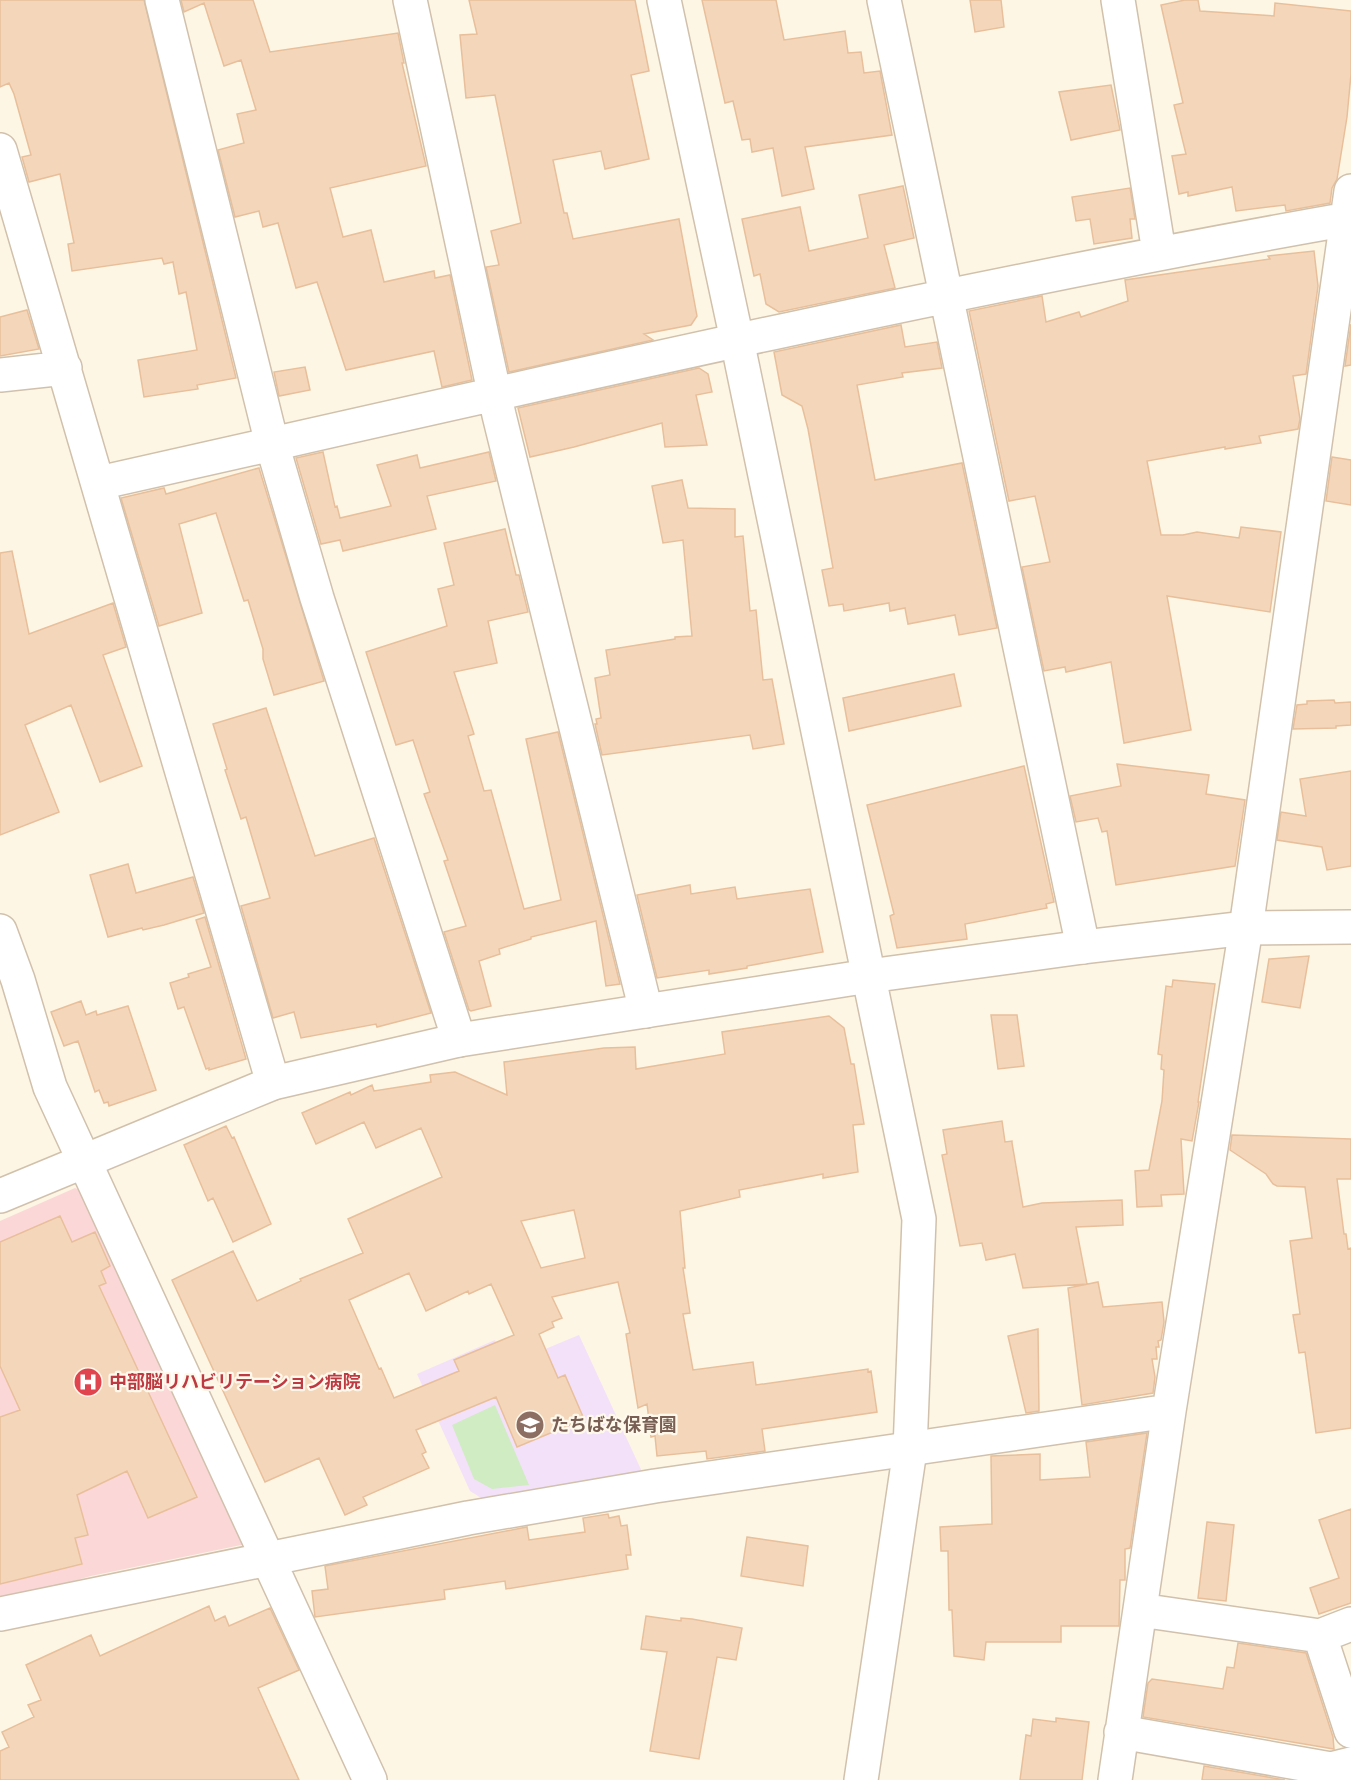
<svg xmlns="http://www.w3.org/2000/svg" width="1351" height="1780" viewBox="0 0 1351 1780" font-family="Arial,'Noto Sans JP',sans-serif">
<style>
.education{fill:#f3e1fa}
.medical{fill:#fcd7d8}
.green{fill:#cfecc2}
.building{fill:#f4d7bb;stroke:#e8bf9a;stroke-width:1.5;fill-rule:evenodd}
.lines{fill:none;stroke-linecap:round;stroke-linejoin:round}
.minor-casing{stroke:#d1c1ac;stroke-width:36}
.tertiary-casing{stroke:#d1c1ac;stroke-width:36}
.minor{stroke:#fff;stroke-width:33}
.tertiary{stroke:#fff;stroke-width:33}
.labels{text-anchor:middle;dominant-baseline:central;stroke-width:4.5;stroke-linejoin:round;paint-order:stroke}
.health-label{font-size:18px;font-weight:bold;fill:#be3a42;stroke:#fff9ec;text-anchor:start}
.education-label{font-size:18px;font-weight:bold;fill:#785e54;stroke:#fff9ec;text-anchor:start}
</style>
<rect width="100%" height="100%" fill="#fdf6e4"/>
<!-- education -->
<path class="education" d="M579,1335L644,1476L486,1501L470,1491L417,1374L495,1340L507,1365Z"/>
<!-- medical -->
<path class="medical" d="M75,1188L86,1192L251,1543L91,1576L0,1602V1221Z"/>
<!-- green -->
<path class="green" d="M495,1405L529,1485L492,1489L474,1479L452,1425Z"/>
<!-- building -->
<path class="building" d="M0,0H144L236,378L197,385L198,389L144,397L138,360L197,350L186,292L179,294L173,262L164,264L162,258L72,271L68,244L74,243L60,174L29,182L22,157L31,155L14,94L9,83L0,87Z
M181,0H253L270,52L398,33L404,63H402L426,166L330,188L343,237L371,230L384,282L434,271L435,278L450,275L472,380L442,387L434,351L346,370L317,282L296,288L278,223L263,227L259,211L235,217L218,150L244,143L237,114L256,110L241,60L224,66L204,3L184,12Z
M469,0H635L649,71L631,75L649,159L605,169L601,151L553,160L564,213H567L573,239L679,219L697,316L691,325L644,334L653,340L509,372L486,267L499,265L491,231L521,223L495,95L466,98L460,35L477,34Z
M702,0H776L784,40L845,31L848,53L861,52L864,73L880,71L892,135L805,147L814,189L782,196L773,148L752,152L750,139L742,140L733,101L725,103Z
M970,0H1001L1004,27L975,32Z
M1185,0H1198L1200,11L1274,16L1275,3L1351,11V74L1347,117L1337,179L1332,188L1330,203L1286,211L1285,205L1236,211L1232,187L1188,196V192L1179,194L1172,156L1186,154L1174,105L1183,103L1161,5Z
M1111,85L1120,130L1071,140L1059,92Z
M903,186L914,238L884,245L895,288L779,312L766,304L760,274L754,276L742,219L800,207L809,251L868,238L859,195Z
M1130,188L1135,219H1130L1132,238L1094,244L1090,219L1076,221L1072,197Z
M1314,251L1318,286L1306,374L1293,376L1300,419L1298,429L1259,436L1261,443L1225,449V447L1147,461L1161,535H1183L1197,532L1239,538L1241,527L1281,532L1270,612L1167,596L1191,730L1124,743L1111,662L1066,672L1065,667L1044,671L1022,567L1050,562L1035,496L1009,501L969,311L1042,296L1046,322L1079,312L1081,317L1128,301L1125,280L1270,259L1268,256Z
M27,310L39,349L0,356V317Z
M1351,324V365L1345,366Z
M901,325L905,347L937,342L942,368L902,373L903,377L857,385L875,480L962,463L997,628L959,635L955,615L908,624L905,608L890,611L889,603L844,611L843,604L829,606L822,570L833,568L808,429L802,406L782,395L774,352Z
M305,367L310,390L279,396L274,372Z
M699,368L708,374L712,392L696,395L707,445L665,447L662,423L574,447L530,457L518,408Z
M323,452L335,507L337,506L340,518L391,506L377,465L417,455L420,468L489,452L496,481L427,496L436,529L343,551L340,540L321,544L296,458Z
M1332,457L1351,460V505L1326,501Z
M259,468L324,681L274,695L263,659V649L248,600L244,601L216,513L179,524L202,613L159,626L121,498L164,488L166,494Z
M682,480L688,508L735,509V537L743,536L750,611L756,610L763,680L772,679L784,744L753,749L750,735L602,755L595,724H597L596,719L601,718L595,678L610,675L606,650L675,639V637L692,636L683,540L663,543L652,486Z
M505,529L516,575H519L528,612L488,621L497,663L454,672L474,734L468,736L484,791L491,790L524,909L561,900L526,739L558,732L620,984L606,986L596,921L531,937V939L499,949L500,954L479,961L491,1006L471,1011L469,1010L444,932L466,926L444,861L448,860L424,794L430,792L413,740L396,745L366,652L447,626L438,589L454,585L444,543Z
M12,551L29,634L113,603L126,647L103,655L142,766L100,782L71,705L25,725L59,812L0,835V553Z
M954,674L961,706L849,731L843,698Z
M1334,700L1335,703L1351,702V725L1336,726V728L1293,729L1297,705L1307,704V701Z
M266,708L315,856L374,838L431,1013L377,1027L376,1024L301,1038L294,1012L273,1018L241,906L270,898L246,817L241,819L225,770L227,769L213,724Z
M1117,764L1209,775L1206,794L1245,800L1235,866L1116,885L1107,831L1102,832L1098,818L1076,822L1070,796L1121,786Z
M1024,766L1054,902L1046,904L1047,908L965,924L967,939L897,948L890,916L894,914L867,805Z
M1351,771V866L1327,870L1322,847L1277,840L1281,812L1306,816L1300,779Z
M128,864L136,893L193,877L204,913L164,925L143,930L142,928L108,937L90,875Z
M690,885L691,894L735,887L737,899L810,889L823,952L747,966V968L709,974V970L657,978L637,895Z
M205,917L246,1059L209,1070V1068L206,1069L184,1007L178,1009L170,983L189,977L188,974L211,967L196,920Z
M1309,956L1300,1008L1262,1002L1269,959Z
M1173,980L1215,984L1198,1102H1199L1192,1141L1181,1139L1184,1194L1161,1195L1162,1206L1137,1207L1135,1171L1149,1170L1162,1101L1164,1070L1161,1069L1162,1055L1158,1054L1166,986L1172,987Z
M81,1001L86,1015L96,1011L97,1015L128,1006L156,1090L109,1106L108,1102L104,1103L99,1090L95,1092L78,1041L64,1046L51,1012Z
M991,1015H1017L1024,1066L998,1069Z
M829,1016L844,1028L851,1064H854L864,1124L853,1125L858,1172L823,1178V1174L739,1190L740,1197L680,1211L685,1268H683L690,1313L683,1314L693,1370L753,1362L756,1385L868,1369V1372L871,1371L877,1412L762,1429L765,1451L707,1459L706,1451L657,1456L655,1436L651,1437L647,1404L638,1408L626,1334L630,1333L618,1282L552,1297L562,1318L552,1322L554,1327L539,1334L558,1378L565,1375L584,1419L517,1447L496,1397L416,1430L426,1452L422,1454L429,1468L363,1497L367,1505L345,1515L319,1458L265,1482L172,1280L233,1251L257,1301L301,1281L300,1279L363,1253L348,1219L442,1177L421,1128L376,1148L364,1122L316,1144L302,1113L350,1092L351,1095L372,1085L374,1091L431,1082L430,1075L455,1072L507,1095L504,1062L604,1048L635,1047L636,1069L725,1054L722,1032ZM574,1210L585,1258L541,1268L521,1221ZM409,1273L426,1311L468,1291L469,1294L491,1284L514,1335L454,1360L459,1371L394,1398L381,1368L379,1369L349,1300Z
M1002,1121L1005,1142L1012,1141V1143L1023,1207L1042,1203L1122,1200L1123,1225L1076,1227L1087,1284L1023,1288L1015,1254L986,1260L982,1243L960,1246L942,1155L947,1154L943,1130Z
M226,1126L232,1138L234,1137L271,1224L233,1242L213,1198L208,1201L184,1145Z
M1232,1135L1351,1139V1179H1337L1344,1234H1346L1348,1249L1351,1248V1428L1316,1433L1305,1352L1299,1353L1293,1315L1300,1314L1290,1241L1312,1238L1305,1187L1277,1186L1273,1184L1266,1174L1230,1150Z
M60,1216L72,1242L95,1232L110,1266L101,1271L106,1283L99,1286L197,1497L148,1518L127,1471L77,1495L88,1535L75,1538L82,1564L0,1584V1417L20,1410L0,1366V1242Z
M1098,1282L1103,1307L1162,1302L1164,1322L1161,1340L1158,1341L1159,1347H1156L1157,1359H1152L1155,1377L1153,1393L1082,1405L1068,1288Z
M1038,1329L1039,1411L1026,1413L1008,1336Z
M1147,1433L1130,1548L1125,1549V1580H1120L1119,1626H1061V1642H986L984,1660L954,1656L952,1610H949L948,1551H941L940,1527L992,1524L991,1456L1040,1454V1480L1090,1477L1086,1442Z
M1351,1509V1603L1319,1614L1310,1588L1339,1578L1319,1520Z
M608,1514L609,1518L619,1516L621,1526L627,1525L631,1555H626L628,1569L506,1589L505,1581L444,1590L445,1599L315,1617L312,1591L328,1589L325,1566L527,1527L529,1540L585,1532L583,1518Z
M1207,1522L1234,1525L1226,1601L1198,1598Z
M747,1537L808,1546L803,1586L741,1576Z
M209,1606L215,1621L225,1616L229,1626L270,1608L299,1670L258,1688L299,1780H0V1751L9,1747L2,1732L34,1717L28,1705L41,1700L26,1665L91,1635L100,1656Z
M646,1616L681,1621V1618L692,1619L742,1628L736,1660L717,1657L699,1759L650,1751L667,1652L641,1649Z
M1238,1643L1306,1653L1333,1737L1334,1749L1143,1717L1148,1683L1152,1679L1223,1689L1227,1667L1234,1668Z
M1056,1718L1089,1722L1082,1780H1020L1026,1735L1031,1736L1033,1719L1056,1722Z
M1204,1766L1285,1780H1202Z"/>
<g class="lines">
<!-- minor casing -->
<g class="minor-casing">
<path id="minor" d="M162,0L272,444L317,598L459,1040
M410,0L499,415L646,1011
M884,0L1083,947
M1118,0L1159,252
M0,150L273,1083
M0,375L65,368
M99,483C514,390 928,293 1348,219
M0,931L18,980L50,1087L370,1780
M1140,1610L1320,1636L1351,1624
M0,1614L468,1518L655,1486L1169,1411
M1320,1636L1351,1731
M1121,1732L1331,1769L1351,1764
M1115,1780L1169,1411L1246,928L1351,191"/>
</g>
<!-- tertiary casing -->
<g class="tertiary-casing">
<path id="tertiary" d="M664,0L737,340L919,1219L910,1450L861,1780
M0,1196L273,1083L459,1040L869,976L1083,947L1246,928L1351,927"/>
</g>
<!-- minor -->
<use href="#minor" class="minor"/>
<!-- tertiary -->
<use href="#tertiary" class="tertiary"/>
</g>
<!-- icons -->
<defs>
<g id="hospital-disc" transform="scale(1.5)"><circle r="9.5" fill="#e0444e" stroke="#fff9ec"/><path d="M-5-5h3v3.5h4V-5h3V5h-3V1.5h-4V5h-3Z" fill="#fff"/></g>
<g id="school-disc" transform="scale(1.5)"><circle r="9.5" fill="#8d6e63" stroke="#fff9ec"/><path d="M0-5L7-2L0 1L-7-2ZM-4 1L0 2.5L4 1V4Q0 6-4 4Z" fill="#fff"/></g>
</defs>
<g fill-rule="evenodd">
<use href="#hospital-disc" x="88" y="1382"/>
<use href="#school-disc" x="530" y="1425"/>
</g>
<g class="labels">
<!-- health labels -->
<g class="health-label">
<text x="109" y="1382">中部脳リハビリテーション病院</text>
</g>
<!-- education labels -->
<g class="education-label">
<text x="551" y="1425">たちばな保育園</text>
</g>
</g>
</svg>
